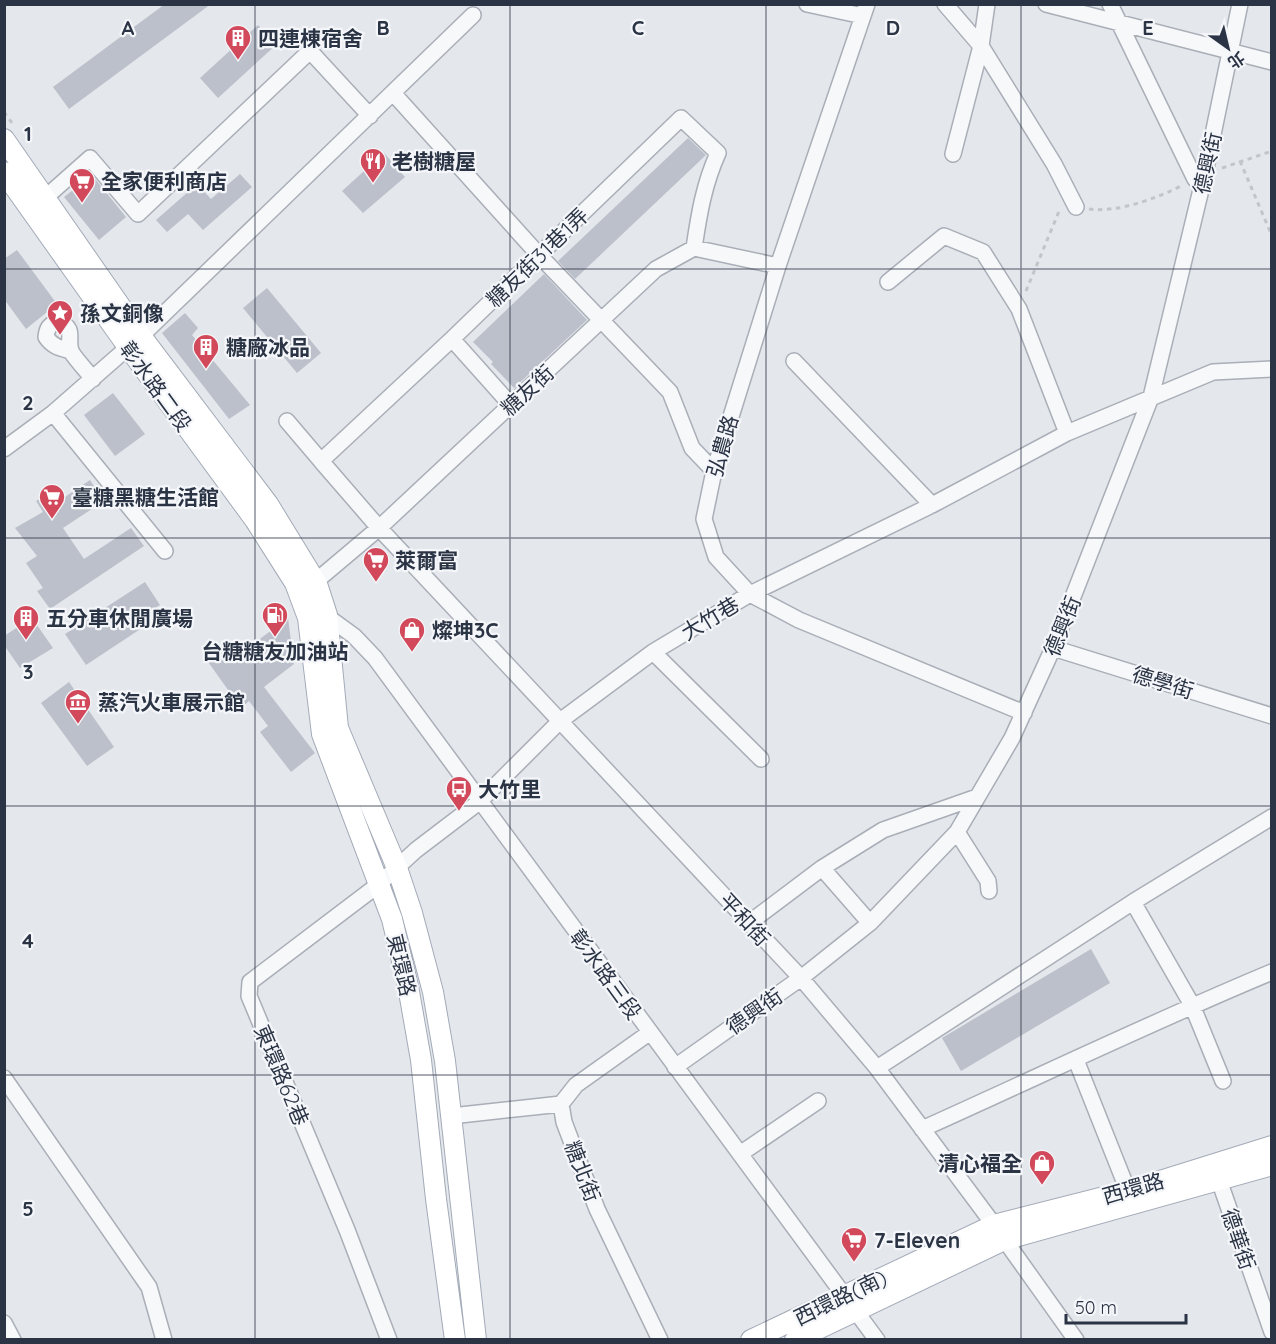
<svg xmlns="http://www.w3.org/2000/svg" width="1276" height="1344" viewBox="0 0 1276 1344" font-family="Quicksand,'Noto Sans TC',sans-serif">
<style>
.building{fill:#bbc0ca}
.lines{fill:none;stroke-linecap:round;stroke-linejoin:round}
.minor-casing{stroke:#a9aeb7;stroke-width:18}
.major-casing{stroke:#a3abb8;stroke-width:22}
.path{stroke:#c2c5cb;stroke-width:3;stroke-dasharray:4.5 4.5;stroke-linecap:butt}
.minor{stroke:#f7f8fa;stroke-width:15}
.major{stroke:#fff;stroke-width:20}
.grid{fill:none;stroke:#2b3445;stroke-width:1.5;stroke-opacity:0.55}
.labels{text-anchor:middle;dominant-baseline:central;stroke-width:4.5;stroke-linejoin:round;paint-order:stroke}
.poi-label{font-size:21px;font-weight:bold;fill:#2b3445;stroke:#f4f6f9;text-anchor:start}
.street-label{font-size:21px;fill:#2b3445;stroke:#f4f6f9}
.grid-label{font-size:20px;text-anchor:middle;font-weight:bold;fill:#2b3445;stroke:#f4f6f9;stroke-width:4.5;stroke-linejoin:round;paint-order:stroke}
</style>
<rect width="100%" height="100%" fill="#e4e7ec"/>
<!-- building -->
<path class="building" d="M165,4H211L69,109L53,87Z
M258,25L276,45L218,98L200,78Z
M688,138L706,155L575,279L558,261Z
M384,153L405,177L363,213L342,191Z
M240,174L252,187L203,230L188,214L167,232L156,220L197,184L211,199Z
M92,175L126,217L99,240L64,197Z
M17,250L57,304L26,329L4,299V259Z
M544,274L587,320L514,388L491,364L493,362L473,342Z
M267,288L321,353L297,373L243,308Z
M185,313L198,328L192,335L250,405L229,419L162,333Z
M113,393L145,434L115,456L84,415Z
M90,480L104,501L63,528L84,559L131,528L144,546L50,609L37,591L43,588L26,563L37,556L15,528L43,512L36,501L50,493L56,503Z
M145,582L160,605L142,616L148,624L86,665L65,634Z
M32,618L53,648L20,668L4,645V636Z
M288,618L294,664L264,687L315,753L291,772L260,732L268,726L249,701L241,708L206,659L223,646L233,659Z
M69,682L114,747L87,766L41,703Z
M1091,949L1110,983L961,1071L942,1038Z"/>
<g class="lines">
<!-- minor casing -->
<g class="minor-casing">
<path id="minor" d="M807,4L863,16
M867,4L778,266L714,471L704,519L716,557L750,594L799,620L1024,713
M945,4L981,46L1054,164L1076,207
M1046,4L1272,62
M1110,4L1195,179
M393,93L538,254L670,392L692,448L714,471
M953,154L981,46L987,4
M46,197L90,158L138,214L310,51L370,116
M888,282L944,236L983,252L1019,309L1067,433
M452,339L511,405
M71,351C60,348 53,347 46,337C47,328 49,325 58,321C78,329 65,340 72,353C78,362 87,371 93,379
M794,361L932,505
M53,413L165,551
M287,421L321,461L452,339L681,118L718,153C704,184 699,214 694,248
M4,449L53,413L141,336L473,15
M321,461L379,528L801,978L877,1068L994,1225L1076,1340
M309,587L379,528L656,269L694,248L778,266
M321,612L354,636L375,658L877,1340
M1053,648L1272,716
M653,652L761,759
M957,832L988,881L989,891
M822,868L870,923
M1133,902L1192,1005L1223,1081
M749,923L822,868L883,830L977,797
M649,1033L576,1085L561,1104L564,1122L597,1209L660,1340
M1076,1060L1128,1191
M675,1067L801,978L870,923L957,832L1012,738L1053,648L1151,397L1205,173L1240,4
M877,1068L1133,902L1272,817
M4,1078L149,1287L164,1340
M451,1116L561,1104
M922,1129C1038,1077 1154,1021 1272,972
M740,1154L818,1101
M1219,1180L1272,1332
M4,1323L13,1340
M389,1340L347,1230L249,996L250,982L378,885L416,850L479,802L560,721L653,652L750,594L932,505L1067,433L1213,372L1272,369"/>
</g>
<!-- major casing -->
<g class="major-casing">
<path id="major" d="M4,139L141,336L268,504L317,584L327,615L338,728L397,868L412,913L433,992L445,1061L476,1340
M4,172L128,347L255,520L295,583L308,618L322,734L392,919L408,986L421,1060L436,1199L455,1340
M751,1340L994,1225L1128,1191L1272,1146
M795,1340L1004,1240L1272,1165"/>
</g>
<!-- path -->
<path class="path" d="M4,112L12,123
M1240,161L1272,236
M1222,168L1272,151
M1089,209C1117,213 1158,198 1183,185
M1026,291L1060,209"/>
<!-- minor -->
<use href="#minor" class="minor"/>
<!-- major -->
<use href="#major" class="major"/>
</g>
<!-- grid -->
<path class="grid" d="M255,4V1340M510,4V1340M766,4V1340M1021,4V1340M4,269H1272M4,538H1272M4,806H1272M4,1075H1272"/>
<!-- icons -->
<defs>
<g id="building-pin" transform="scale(1.35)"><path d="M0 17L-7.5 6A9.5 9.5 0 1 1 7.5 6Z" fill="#d1495b" stroke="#f4f6f9"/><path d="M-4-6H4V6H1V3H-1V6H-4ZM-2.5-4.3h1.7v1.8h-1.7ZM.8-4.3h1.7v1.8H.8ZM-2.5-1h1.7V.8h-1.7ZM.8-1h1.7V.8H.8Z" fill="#fff"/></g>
<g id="restaurant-pin" transform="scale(1.35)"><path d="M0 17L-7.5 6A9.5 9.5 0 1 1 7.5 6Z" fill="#d1495b" stroke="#f4f6f9"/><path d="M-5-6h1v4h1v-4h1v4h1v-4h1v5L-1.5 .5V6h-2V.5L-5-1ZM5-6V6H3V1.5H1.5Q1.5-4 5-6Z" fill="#fff"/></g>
<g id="supermarket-pin" transform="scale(1.35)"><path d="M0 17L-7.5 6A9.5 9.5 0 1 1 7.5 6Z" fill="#d1495b" stroke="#f4f6f9"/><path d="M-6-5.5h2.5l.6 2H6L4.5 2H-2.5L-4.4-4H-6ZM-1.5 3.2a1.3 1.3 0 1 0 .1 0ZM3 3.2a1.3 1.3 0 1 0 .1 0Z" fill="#fff"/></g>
<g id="sight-pin" transform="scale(1.35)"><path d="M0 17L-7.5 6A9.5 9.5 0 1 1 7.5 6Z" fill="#d1495b" stroke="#f4f6f9"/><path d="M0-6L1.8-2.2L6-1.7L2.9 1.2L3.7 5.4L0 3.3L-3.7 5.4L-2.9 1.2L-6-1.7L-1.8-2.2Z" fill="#fff"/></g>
<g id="fuel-pin" transform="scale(1.35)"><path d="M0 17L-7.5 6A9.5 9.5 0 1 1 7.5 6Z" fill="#d1495b" stroke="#f4f6f9"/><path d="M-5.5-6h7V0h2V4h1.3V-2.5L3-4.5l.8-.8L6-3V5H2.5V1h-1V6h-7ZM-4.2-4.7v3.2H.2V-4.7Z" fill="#fff"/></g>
<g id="shop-pin" transform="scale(1.35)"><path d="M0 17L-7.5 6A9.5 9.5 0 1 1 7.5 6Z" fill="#d1495b" stroke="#f4f6f9"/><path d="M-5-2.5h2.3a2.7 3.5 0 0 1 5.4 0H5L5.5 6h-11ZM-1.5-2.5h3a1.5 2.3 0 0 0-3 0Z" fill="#fff"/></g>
<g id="museum-pin" transform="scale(1.35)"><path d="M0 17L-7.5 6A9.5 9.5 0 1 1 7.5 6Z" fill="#d1495b" stroke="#f4f6f9"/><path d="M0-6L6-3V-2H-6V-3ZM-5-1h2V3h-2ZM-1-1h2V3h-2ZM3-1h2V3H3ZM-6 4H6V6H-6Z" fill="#fff"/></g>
<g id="bus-pin" transform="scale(1.35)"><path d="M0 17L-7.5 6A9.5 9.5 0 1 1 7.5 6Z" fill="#d1495b" stroke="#f4f6f9"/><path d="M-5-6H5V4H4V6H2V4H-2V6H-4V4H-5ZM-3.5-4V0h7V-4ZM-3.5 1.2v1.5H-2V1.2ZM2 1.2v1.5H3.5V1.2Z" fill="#fff"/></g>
</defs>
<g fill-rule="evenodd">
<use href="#building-pin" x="238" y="38"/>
<use href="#restaurant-pin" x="373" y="161"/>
<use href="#supermarket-pin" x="82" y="181"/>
<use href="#sight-pin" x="60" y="313"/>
<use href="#building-pin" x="206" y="347"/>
<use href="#supermarket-pin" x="52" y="497"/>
<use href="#supermarket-pin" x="376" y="560"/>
<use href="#fuel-pin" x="275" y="615"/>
<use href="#building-pin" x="26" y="618"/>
<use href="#shop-pin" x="412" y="630"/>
<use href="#museum-pin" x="78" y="702"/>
<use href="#bus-pin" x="459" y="789"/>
<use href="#shop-pin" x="1042" y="1163"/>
<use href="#supermarket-pin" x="854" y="1240"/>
</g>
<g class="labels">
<!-- poi labels -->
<g class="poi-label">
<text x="258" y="38">四連棟宿舍</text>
<text x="392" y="161">老樹糖屋</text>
<text x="101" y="181">全家便利商店</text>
<text x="80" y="313">孫文銅像</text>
<text x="226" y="347">糖廠冰品</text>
<text x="72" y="497">臺糖黑糖生活館</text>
<text x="395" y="560">萊爾富</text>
<text x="46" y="618">五分車休閒廣場</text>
<text x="432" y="630">燦坤3C</text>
<text x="275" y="651" text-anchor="middle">台糖糖友加油站</text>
<text x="98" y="702">蒸汽火車展示館</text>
<text x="478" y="789">大竹里</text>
<text x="1022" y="1163" text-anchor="end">清心福全</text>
<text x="874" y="1240">7-Eleven</text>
</g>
<!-- street labels -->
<g class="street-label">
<text transform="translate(1207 163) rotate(-78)">德興街</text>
<text transform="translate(537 257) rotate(-44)">糖友街31巷1弄</text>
<text transform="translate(156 386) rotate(54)">彰水路二段</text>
<text transform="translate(527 390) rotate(-43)">糖友街</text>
<text transform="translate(722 446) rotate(-74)">弘農路</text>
<text transform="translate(710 618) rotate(-31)">大竹巷</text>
<text transform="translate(1062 626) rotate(-68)">德興街</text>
<text transform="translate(1163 682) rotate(17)">德學街</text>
<text transform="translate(745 919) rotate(47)">平和街</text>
<text transform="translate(402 965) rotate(77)">東環路</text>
<text transform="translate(606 974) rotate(54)">彰水路三段</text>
<text transform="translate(754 1011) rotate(-35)">德興街</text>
<text transform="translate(282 1075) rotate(67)">東環路62巷</text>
<text transform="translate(583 1171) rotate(69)">糖北街</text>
<text transform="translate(1133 1188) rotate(-16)">西環路</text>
<text transform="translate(1239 1239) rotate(71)">德華街</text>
<text transform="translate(840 1297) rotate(-26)">西環路(南)</text>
</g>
</g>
<g class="grid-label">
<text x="128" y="35">A</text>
<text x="383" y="35">B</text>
<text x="638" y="35">C</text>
<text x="893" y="35">D</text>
<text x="1148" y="35">E</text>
<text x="28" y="141">1</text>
<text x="28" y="410">2</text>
<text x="28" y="679">3</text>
<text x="28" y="948">4</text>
<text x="28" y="1216">5</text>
</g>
<!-- border -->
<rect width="1276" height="1344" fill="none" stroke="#2b3445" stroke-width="12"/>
<!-- north arrow -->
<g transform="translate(1228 48) rotate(146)" stroke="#f4f6f9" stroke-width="4.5" paint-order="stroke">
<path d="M0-4.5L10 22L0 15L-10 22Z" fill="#2b3445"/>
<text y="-9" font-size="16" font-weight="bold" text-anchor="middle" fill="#2b3445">北</text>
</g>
<!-- scale -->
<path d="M1066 1314v9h120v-9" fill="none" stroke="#2b3445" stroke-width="3"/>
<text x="1075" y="1314" font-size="18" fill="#2b3445" stroke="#f4f6f9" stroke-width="4.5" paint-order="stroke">50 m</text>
</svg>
